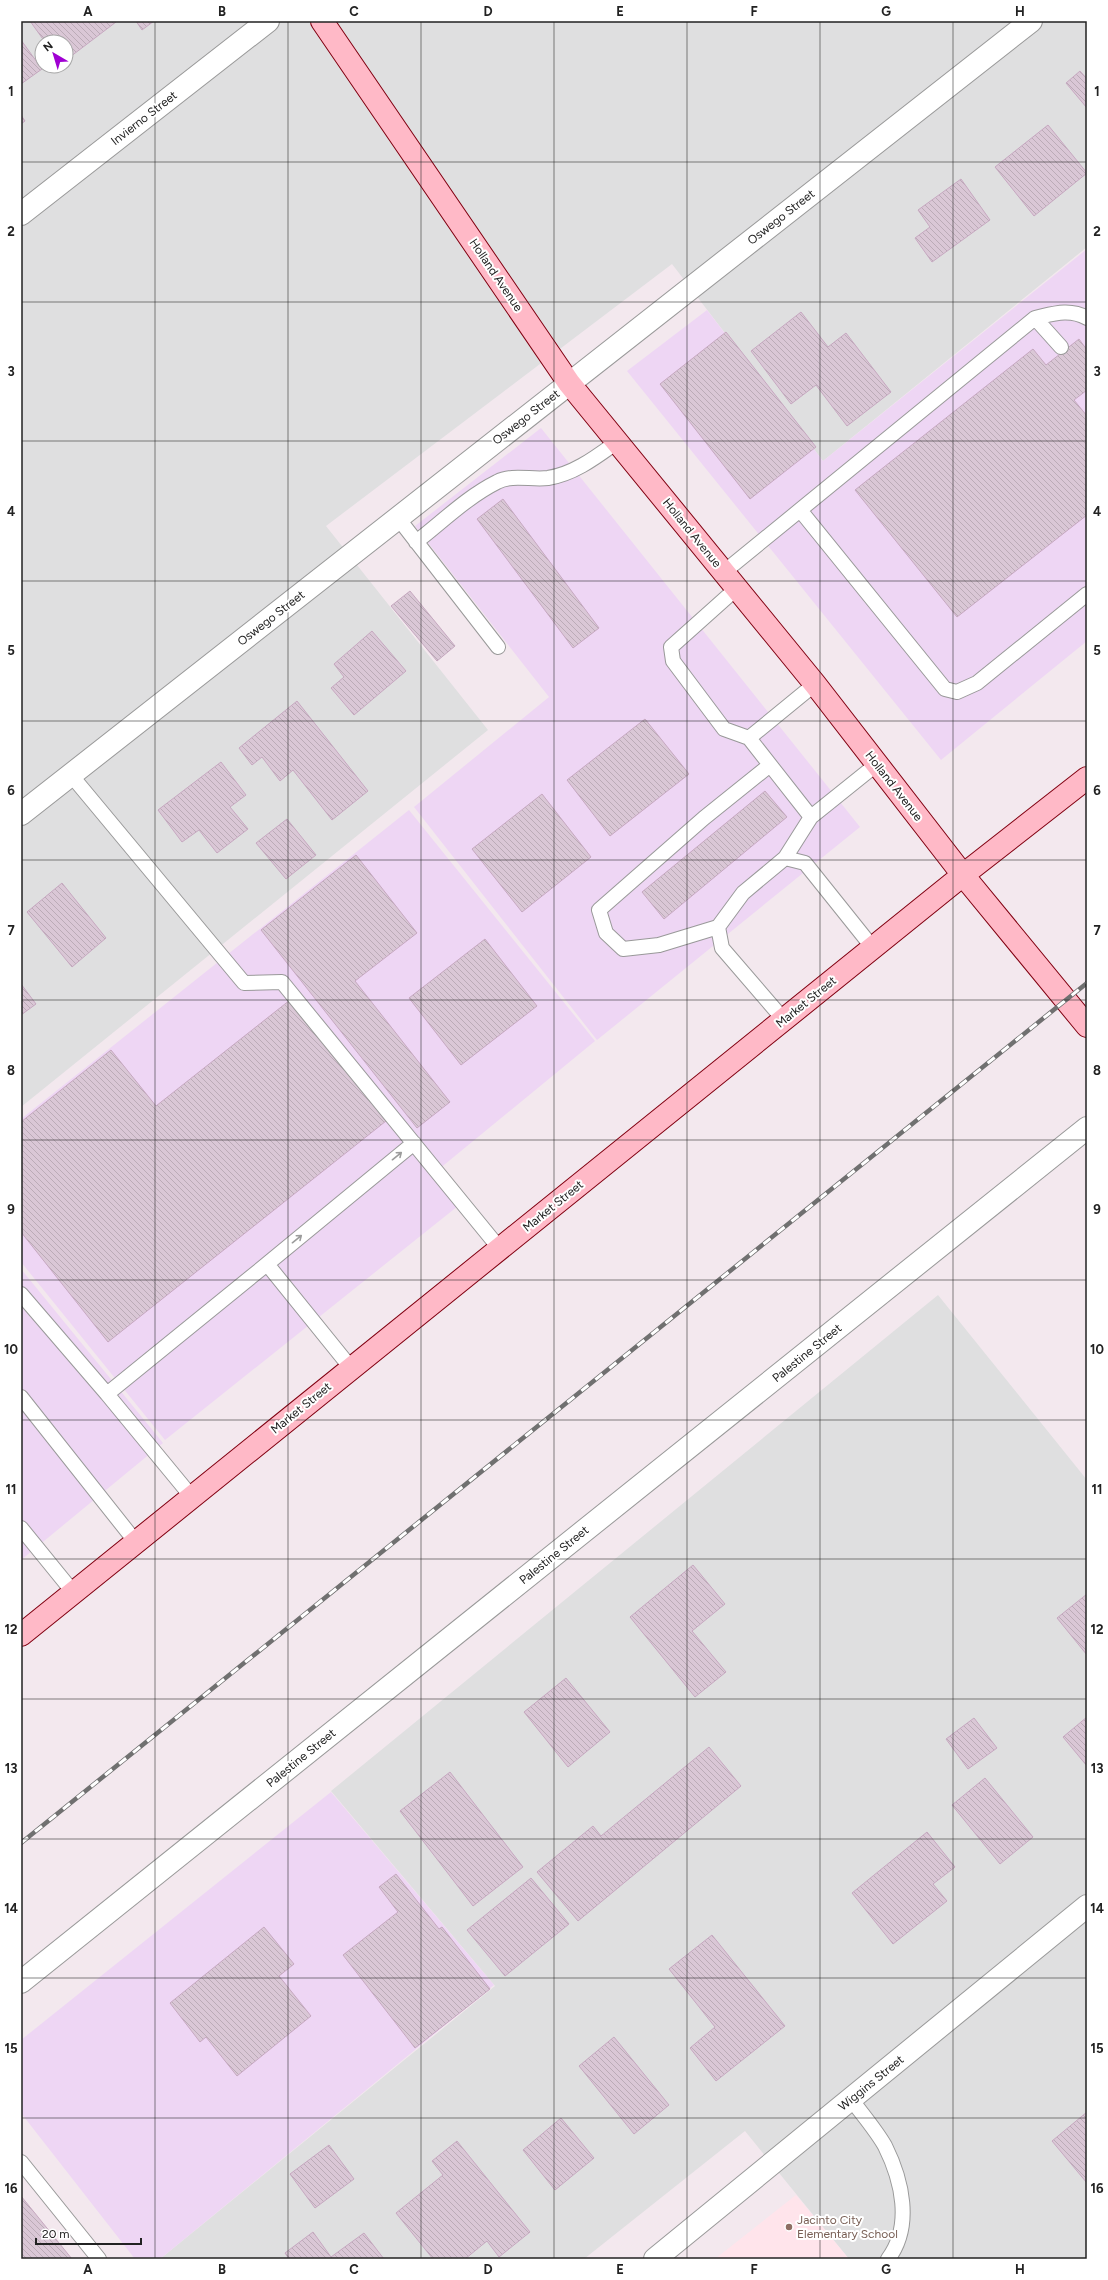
<svg xmlns="http://www.w3.org/2000/svg" width="1108" height="2280" viewBox="0 0 1108 2280" font-family="Figtree,sans-serif">
<style>
.residential{fill:#dfdfe0;fill-rule:evenodd}
.commercial{fill:#eed6f4}
.education{fill:#ffe4eb}
.building{fill:url(#building-back-hatch);stroke:#c6a8c0}
.lines{fill:none;stroke-linecap:round;stroke-linejoin:round}
.service-casing{stroke:#999;stroke-width:16}
.minor-casing{stroke:#999;stroke-width:24}
.secondary-casing{stroke:#810011;stroke-width:24}
.service{stroke:#fff;stroke-width:14}
.minor{stroke:#fff;stroke-width:22}
.secondary{stroke:#ffb9c7;stroke-width:22}
.rail-casing{stroke:#707070;stroke-width:4.5}
.rail{stroke:#fff;stroke-width:3;stroke-dasharray:9;stroke-linecap:butt}
.oneway{stroke:#9c9c9c}
.grid{fill:none;stroke:#222;stroke-width:1;stroke-opacity:0.55}
.education-dot{fill:#8d6e63;stroke:#fff;stroke-width:1.5}
.labels{text-anchor:middle;dominant-baseline:central;stroke-width:4;stroke-linejoin:round;paint-order:stroke}
.street-label{font-size:12px;fill:#222;stroke:#fff}
.education-label{font-size:12px;fill:#785e54;stroke:#fff;text-anchor:start}
.neatline{fill:none;stroke:#222;stroke-width:1.5}
.grid-label{font-size:13px;text-anchor:middle;font-weight:bold;fill:#222}
</style>
<defs>
<pattern id="building-back-hatch" width="6" height="6" patternUnits="userSpaceOnUse"><rect width="6" height="6" fill="#dac7d6"/><path d="M-1 5l2 2M0 0l6 6M5-1l2 2" fill="none" stroke="#bbabb7"/></pattern>
</defs>
<rect width="100%" height="100%" fill="#f3e8ee"/>
<!-- residential -->
<path class="residential" d="M21,21H1087V247L823,461L672,264L326,526L488,730L21,1107ZM42,42H66V66H42Z
M938,1295L1087,1480V2259H849L745,2131L584,2259H160L495,1986L331,1791Z"/>
<!-- commercial -->
<path class="commercial" d="M1087,249V641L941,760L627,371L707,310L823,461Z
M541,428L860,827L597,1040L414,807L549,697L415,526Z
M409,810L595,1041L433,1174L458,1206L165,1440L21,1262V1119Z
M21,1269L163,1443L21,1560Z
M331,1792L494,1985L160,2259H135L21,2113V2040Z"/>
<!-- education -->
<path class="education" d="M796,2195L849,2259H715Z"/>
<!-- building -->
<path class="building" d="M30,21H115L116,22L66,60V42H45Z
M136,21H154L142,30Z
M21,40L42,69L21,84Z
M1080,71L1087,79V108L1066,83Z
M21,115L25,121L21,124Z
M1048,125L1087,173L1034,216L995,167Z
M961,179L990,220L932,262L915,238L930,227L918,210Z
M801,312L828,347L846,333L891,392L847,426L816,385L791,404L751,351Z
M726,332L816,447L750,499L660,384Z
M1079,339L1087,350V390L1074,400L1087,416V515L957,617L855,490L1033,349L1046,365Z
M503,499L599,628L573,648L477,519Z
M410,591L455,646L437,661L391,606Z
M372,631L406,671L354,715L331,688L344,677L334,664Z
M297,701L368,791L332,820L293,770L280,781L262,757L252,765L239,748Z
M645,719L689,774L610,836L567,780Z
M221,762L246,795L230,807L248,829L217,853L199,830L182,842L158,810Z
M765,791L787,817L664,919L642,892Z
M542,794L591,857L522,912L472,849Z
M287,819L316,855L286,879L256,843Z
M356,855L417,933L355,981L450,1102L417,1128L261,930Z
M62,883L106,938L72,967L27,912Z
M485,939L537,1006L461,1065L409,998Z
M21,984L36,1004L21,1015Z
M290,1000L386,1121L108,1342L21,1232V1122L111,1050L156,1106Z
M693,1565L725,1604L692,1631L726,1672L695,1697L630,1617Z
M1087,1594V1655L1057,1618Z
M566,1678L610,1732L568,1767L524,1712Z
M1087,1717V1766L1063,1737Z
M974,1718L997,1748L968,1769L946,1739Z
M709,1747L741,1786L578,1921L537,1872L593,1826L601,1836Z
M450,1772L523,1867L473,1906L400,1811Z
M985,1778L1033,1837L1000,1864L952,1805Z
M927,1832L955,1867L933,1884L947,1901L893,1944L852,1893Z
M396,1874L439,1929L442,1927L490,1989L415,2048L343,1955L398,1912L379,1887Z
M531,1878L569,1924L505,1976L467,1930Z
M264,1927L294,1964L279,1976L311,2016L237,2076L206,2037L200,2042L170,2003Z
M712,1935L785,2026L716,2081L690,2048L715,2027L669,1969Z
M614,2037L669,2105L634,2134L579,2066Z
M1087,2112V2183L1052,2141Z
M561,2118L594,2158L555,2190L523,2150Z
M457,2141L530,2232L499,2257L487,2241L465,2259H433L396,2213L443,2175L432,2161Z
M329,2145L354,2179L315,2208L290,2174Z
M21,2196L72,2259H21Z
M313,2232L331,2257L364,2233L384,2259H289L285,2253Z"/>
<g class="lines">
<!-- service casing -->
<g class="service-casing">
<path id="service" d="M1035,318C1053,314 1069,308 1087,318
M800,510L1035,318L1061,347
M398,518L498,647
M416,542C442,522 467,497 497,482C512,474 531,480 548,478C574,474 596,457 617,442
M724,572L800,510L945,689L957,692L977,683L1087,594
M737,588L671,647L673,661L724,729L749,738L811,817L877,764
M749,738L815,684
M71,775L244,983L282,982L500,1249
M785,858L811,817
M718,927L659,945L623,949L606,933L599,910L704,818L770,765
M784,1020L722,948L718,927L743,893L785,858L805,863L873,948
M267,1264L414,1143
M21,1294L107,1394
M21,1397L135,1541
M191,1496L107,1394L267,1264L351,1368
M21,1528L73,1592
M851,2099C862,2114 876,2130 885,2146C902,2180 913,2226 888,2259
M21,2162L99,2259"/>
</g>
<!-- minor casing -->
<g class="minor-casing">
<path id="minor" d="M21,214L268,21
M21,814L1031,21
M21,1982L1087,1128
M655,2259L1087,1906"/>
</g>
<!-- secondary casing -->
<g class="secondary-casing">
<path id="secondary" d="M322,21L569,383L815,684L963,875L1087,1026
M21,1635L963,875L1087,778"/>
</g>
<!-- service -->
<use href="#service" class="service"/>
<!-- minor -->
<use href="#minor" class="minor"/>
<!-- secondary -->
<use href="#secondary" class="secondary"/>
<!-- rail casing -->
<g class="rail-casing">
<path id="rail" d="M21,1843L1087,983"/>
</g>
<!-- rail -->
<use href="#rail" class="rail"/>
</g>
<!-- one-way arrows -->
<defs><path id="oneway-shaft" d="M-6 0H5M1.5-3L5.5 0L1.5 3" fill="none" stroke-width="1.6" stroke-linecap="round" stroke-linejoin="round"/></defs>
<g class="oneway">
<use href="#oneway-shaft" transform="translate(397 1156) rotate(-39)"/>
<use href="#oneway-shaft" transform="translate(297 1239) rotate(-39)"/>
</g>
<!-- grid -->
<path class="grid" d="M155,21V2259M288,21V2259M421,21V2259M554,21V2259M687,21V2259M820,21V2259M953,21V2259M21,162H1087M21,302H1087M21,441H1087M21,581H1087M21,721H1087M21,860H1087M21,1000H1087M21,1140H1087M21,1280H1087M21,1420H1087M21,1559H1087M21,1699H1087M21,1839H1087M21,1978H1087M21,2118H1087"/>
<!-- markers -->
<circle class="education-dot" cx="789" cy="2227" r="4"/>
<g class="labels">
<!-- street labels -->
<g class="street-label">
<text transform="translate(144 118) rotate(-38)">Invierno Street</text>
<text transform="translate(781 217) rotate(-38)">Oswego Street</text>
<text transform="translate(496 275) rotate(56)">Holland Avenue</text>
<text transform="translate(526 417) rotate(-38)">Oswego Street</text>
<text transform="translate(692 533) rotate(51)">Holland Avenue</text>
<text transform="translate(271 618) rotate(-38)">Oswego Street</text>
<text transform="translate(894 786) rotate(52)">Holland Avenue</text>
<text transform="translate(806 1002) rotate(-39)">Market Street</text>
<text transform="translate(553 1206) rotate(-39)">Market Street</text>
<text transform="translate(807 1353) rotate(-39)">Palestine Street</text>
<text transform="translate(301 1408) rotate(-39)">Market Street</text>
<text transform="translate(554 1555) rotate(-39)">Palestine Street</text>
<text transform="translate(301 1758) rotate(-39)">Palestine Street</text>
<text transform="translate(871 2083) rotate(-39)">Wiggins Street</text>
</g>
<!-- education labels -->
<g class="education-label">
<text x="797" y="2220">Jacinto City<tspan x="797" dy="14">Elementary School</tspan></text>
</g>
</g>
<!-- border -->
<rect width="1108" height="2280" fill="none" stroke="#ffffff" stroke-width="44"/>
<!-- north arrow -->
<g transform="translate(54 54) rotate(322)"><circle r="19" fill="#ffffff" stroke="#a7a7a7"/>
<path d="M0-3L7 15L0 10L-7 15Z" fill="#a000d3"/>
<text y="-6" font-size="11" font-weight="bold" text-anchor="middle" fill="#222222">N</text>
</g>
<!-- scale -->
<path d="M36 2238v6h105v-6" fill="none" stroke="#222222" stroke-width="2"/>
<text x="42" y="2238" font-size="12" fill="#222222" stroke="#ffffff" stroke-width="3" paint-order="stroke">20 m</text>
<rect x="22" y="22" width="1064" height="2236" class="neatline"/>
<g class="grid-label">
<text x="88" y="16">A</text>
<text x="222" y="16">B</text>
<text x="354" y="16">C</text>
<text x="488" y="16">D</text>
<text x="620" y="16">E</text>
<text x="754" y="16">F</text>
<text x="886" y="16">G</text>
<text x="1020" y="16">H</text>
<text x="11" y="96">1</text>
<text x="1097" y="96">1</text>
<text x="11" y="236">2</text>
<text x="1097" y="236">2</text>
<text x="11" y="376">3</text>
<text x="1097" y="376">3</text>
<text x="11" y="516">4</text>
<text x="1097" y="516">4</text>
<text x="11" y="655">5</text>
<text x="1097" y="655">5</text>
<text x="11" y="795">6</text>
<text x="1097" y="795">6</text>
<text x="11" y="935">7</text>
<text x="1097" y="935">7</text>
<text x="11" y="1075">8</text>
<text x="1097" y="1075">8</text>
<text x="11" y="1214">9</text>
<text x="1097" y="1214">9</text>
<text x="11" y="1354">10</text>
<text x="1097" y="1354">10</text>
<text x="11" y="1494">11</text>
<text x="1097" y="1494">11</text>
<text x="11" y="1634">12</text>
<text x="1097" y="1634">12</text>
<text x="11" y="1773">13</text>
<text x="1097" y="1773">13</text>
<text x="11" y="1913">14</text>
<text x="1097" y="1913">14</text>
<text x="11" y="2053">15</text>
<text x="1097" y="2053">15</text>
<text x="11" y="2193">16</text>
<text x="1097" y="2193">16</text>
<text x="88" y="2274">A</text>
<text x="222" y="2274">B</text>
<text x="354" y="2274">C</text>
<text x="488" y="2274">D</text>
<text x="620" y="2274">E</text>
<text x="754" y="2274">F</text>
<text x="886" y="2274">G</text>
<text x="1020" y="2274">H</text>
</g>
</svg>
